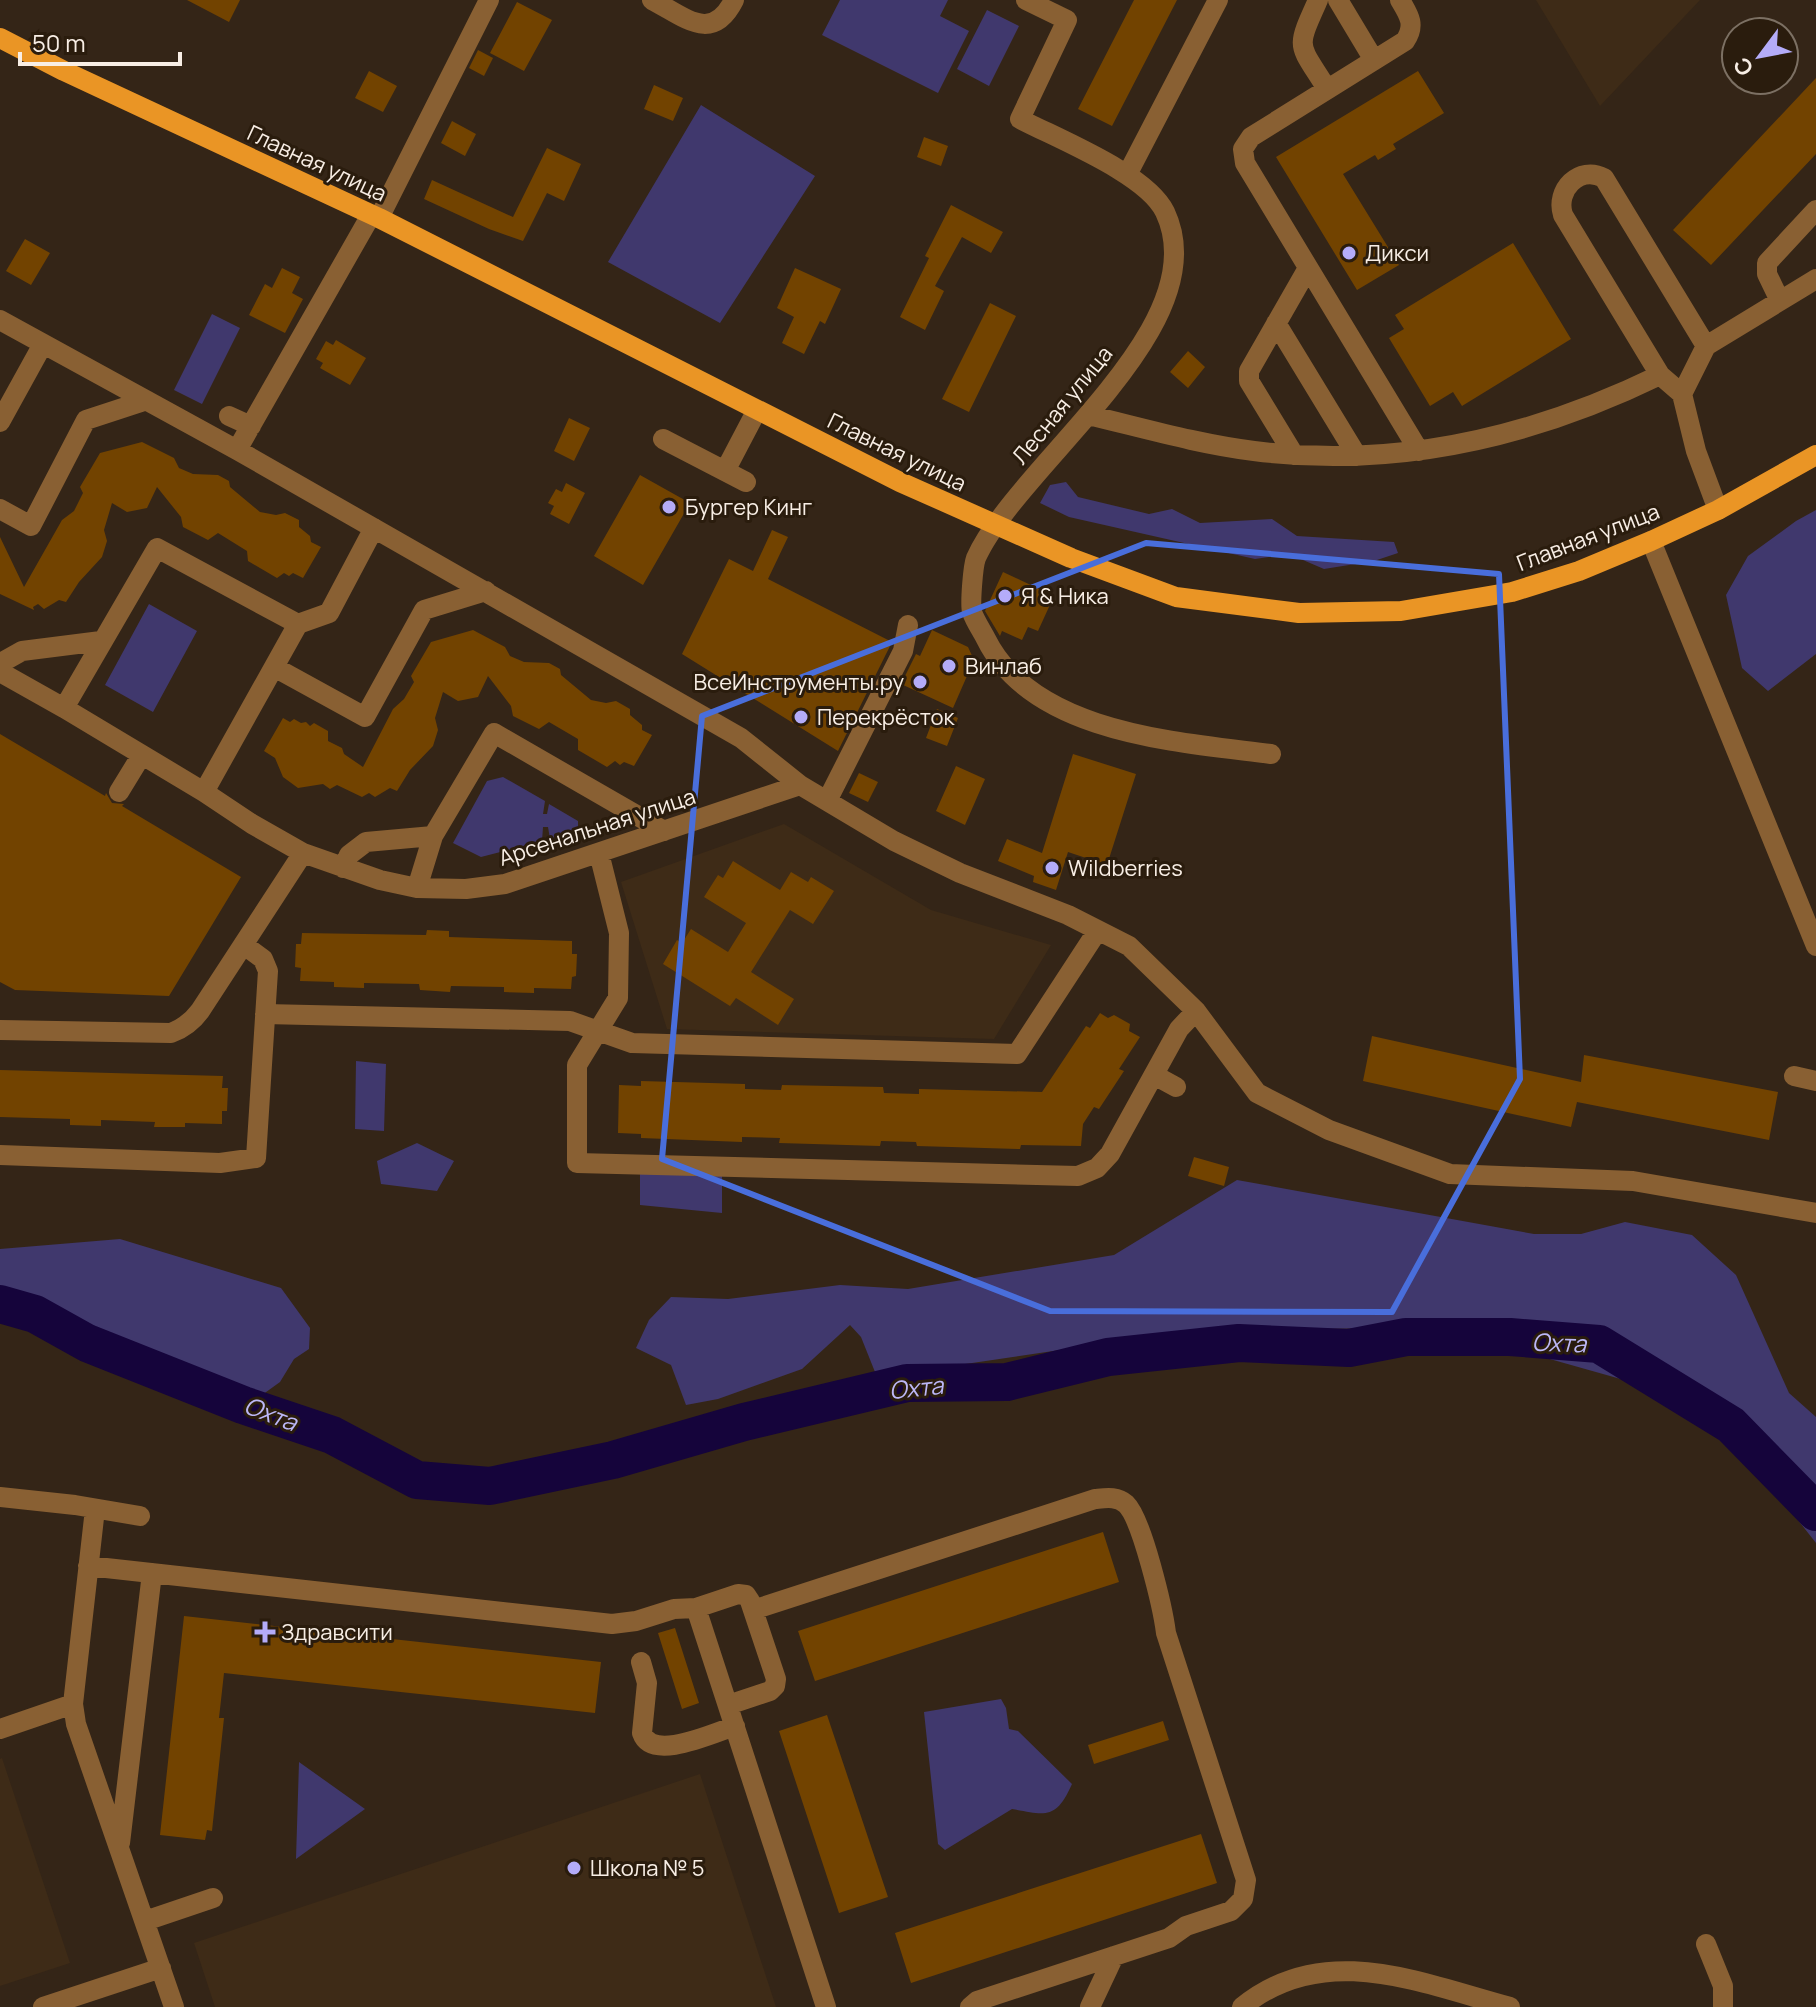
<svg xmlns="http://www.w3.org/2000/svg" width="1816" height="2007" viewBox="0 0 1816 2007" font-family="Manrope,sans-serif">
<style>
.built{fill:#3e2b17}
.green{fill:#40386d}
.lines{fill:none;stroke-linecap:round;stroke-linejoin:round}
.river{stroke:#15043b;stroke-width:38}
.building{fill:#724300}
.minor{stroke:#896033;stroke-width:20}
.major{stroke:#ea9525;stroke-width:20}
.marked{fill:none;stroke:#496edb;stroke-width:6;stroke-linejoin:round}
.poi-dot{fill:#b4acf9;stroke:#2a1c0d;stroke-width:3}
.labels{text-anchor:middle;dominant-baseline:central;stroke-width:6;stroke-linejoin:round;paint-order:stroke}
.street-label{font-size:22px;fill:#f8eee5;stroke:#2a1c0d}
.poi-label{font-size:22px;fill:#f8eee5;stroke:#2a1c0d;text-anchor:start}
.water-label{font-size:24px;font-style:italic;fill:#bcb7f7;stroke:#2a1c0d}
</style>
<rect width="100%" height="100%" fill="#342517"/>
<!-- built -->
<path class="built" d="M1536,0H1700L1600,106Z
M784,824L931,910L1051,945L994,1039L667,1029L621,882Z
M2,1758L70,1963L0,1986V1759Z
M700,1774L776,2007H215L194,1943Z"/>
<!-- green -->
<path class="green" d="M840,0H948L940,16L969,31L938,93L822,35Z
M987,10L1019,26L989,86L957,69Z
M701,105L815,176L720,323L608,262Z
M212,314L240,328L202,404L174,390Z
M1066,482L1078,497L1149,514L1172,509L1200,523L1272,519L1297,536L1394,542L1398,553L1374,561L1324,569L1289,554L1255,559L1069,517L1040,503L1050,485Z
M1816,510V654L1768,691L1742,668L1726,595L1748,556L1796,521Z
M149,604L197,631L153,712L105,685Z
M503,777L545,801L543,814H547L549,804L578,821V828L550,839L548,827H543L542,841L481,857L453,843L487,781Z
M356,1061L386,1064L384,1131L355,1129Z
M417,1143L454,1161L437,1191L381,1184L377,1161Z
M640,1173L722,1176V1213L640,1205Z
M1237,1180L1534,1234H1581L1625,1222L1692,1235L1736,1275L1789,1393L1816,1417V1543L1742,1449L1649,1387L1525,1352L1380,1328L1249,1330L1134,1339L877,1377L861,1337L850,1325L802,1369L718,1399L686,1405L671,1365L636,1348L649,1320L671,1297L728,1299L840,1285L908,1289L1114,1255Z
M120,1239L281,1288L310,1328L309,1349L294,1359L280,1382L262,1395L202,1373L133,1352L0,1293V1249Z
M1001,1699L1006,1708L1009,1729L1018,1731L1072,1784C1056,1820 1046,1815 1012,1809L945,1850L938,1844L924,1712Z
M299,1762L365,1809L296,1859Z"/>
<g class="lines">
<!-- river -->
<path class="river" d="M0,1304L35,1314L87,1343L243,1405L332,1435L417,1480L490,1486L613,1460L744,1422L907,1383L1007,1382L1108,1357L1239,1343L1349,1348L1406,1337H1510L1599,1344L1731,1425L1816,1512"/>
</g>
<!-- building -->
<path class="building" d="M187,0H240L229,22Z
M1134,0H1177L1112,126L1078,109Z
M517,2L552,20L524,71L490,53Z
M478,50L493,58L484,76L469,68Z
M369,71L397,86L383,112L355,98Z
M1418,71L1444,113L1393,144L1396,149L1378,160L1375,155L1343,174L1399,265L1357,290L1276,157Z
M1816,78V154L1711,265L1673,230Z
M654,85L683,98L673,121L644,109Z
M452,121L476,134L465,156L441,143Z
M924,137L948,146L941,166L917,157Z
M547,148L581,164L564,201L547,193L523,241L489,229L424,199L432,180L513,217Z
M951,205L1003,232L991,253L962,237L935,286L944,291L925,330L900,317L929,258L925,256Z
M25,239L50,253L31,285L6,271Z
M1513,243L1571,339L1462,406L1453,392L1430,406L1389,338L1404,329L1395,315Z
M282,268L300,277L292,293L303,299L285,333L249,315L265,284L272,288Z
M795,268L841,289L825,324L820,321L804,354L782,343L794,317L777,308Z
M990,303L1016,316L969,412L942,399Z
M336,340L366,358L350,385L320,368L323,363L316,359L326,341L333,345Z
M1188,351L1205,367L1188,388L1170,372Z
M569,418L590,428L574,461L554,451Z
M142,442L174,458L179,468L193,474L218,475L229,481L230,487L260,512L276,515L285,513L299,520V527L310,536L311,542L321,547L303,578L293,573L289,576L284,573L277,578L248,561L247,551L218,533L208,540L183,527L181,517L157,487L147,508L127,512L112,503L104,530L107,541L102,557L79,582L66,602L59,600L44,609L38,604L33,607L34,610L0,594V537L24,587L62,520L74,511L83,493L80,487L100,453Z
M640,475L690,503L643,585L594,556Z
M566,483L585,493L569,524L550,514L554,506L548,503L556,489L562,492Z
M772,530L788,537L768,579L892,642L838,751L682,654L729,559L753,571Z
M1003,572L1054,596L1038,631L1028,627L1022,640L1002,631L1000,636L985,611Z
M473,630L505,647L510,656L524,662L549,663L560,669L561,675L591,700L606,703L616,701L630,709V715L642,725V730L652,735L634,766L624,762L620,765L615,761L607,767L578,750V739L549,722L539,729L513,716L511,706L488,676L478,697L458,701L443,692L435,718L438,730L433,746L410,770L397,791L390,788L375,797L369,793L362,797L337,785L330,789L323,784L298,788L283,777L275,758L264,751L283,718L290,722L294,719L301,723L306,722L310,726L314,723L328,731V741L342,748L344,754L363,767L393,709L404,699L414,682L411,676L431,642Z
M932,630L968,647L974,660L953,708L901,684L916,654L920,656Z
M937,709L958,718L947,746L926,738Z
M0,734L105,796L106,793L112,803L124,804L122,806L241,877L169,996L15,990L0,982Z
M1073,754L1136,774L1107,865L1068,852L1056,890L1033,882L1034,876L998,861L1007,839L1042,853Z
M956,766L985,779L965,825L936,811Z
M859,773L878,782L868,802L849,793Z
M733,861L780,890L791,872L808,882L811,877L834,891L813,924L790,910L751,972L794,999L778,1025L736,998L730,1006L663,964L677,940L682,943L691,929L728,952L746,923L704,897L718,875L723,878Z
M427,930L449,931V937L572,941V954H577L576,976L572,977L571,989L534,988V993L504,992V987L451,986L450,992L420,990L419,984L364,983V988L334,987V982L300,981L301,968L295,967L296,944H301L302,933L426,935Z
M1100,1013L1108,1018L1114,1015L1130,1024L1129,1031L1140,1037L1119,1069L1124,1071L1099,1109L1094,1107L1083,1124L1081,1146L1021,1145L1020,1149L917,1146L916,1142L881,1141L880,1146L779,1143L780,1138L742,1137V1142L641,1138V1134L618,1133L619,1085L641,1086V1081L745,1084V1089L781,1090L782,1085L883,1087L884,1093L919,1094V1089L1042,1092L1086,1026L1090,1028Z
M1372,1036L1581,1082L1584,1055L1778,1092L1769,1140L1577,1102L1571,1127L1363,1081Z
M0,1070L223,1076L222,1088H228L227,1111H222V1124L185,1123V1127H154L155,1122L101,1120V1126L70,1125V1119L0,1117Z
M1194,1157L1229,1167L1224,1186L1188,1176Z
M1103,1532L1119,1582L815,1681L798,1631Z
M184,1616L601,1662L595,1713L224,1673L219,1718H224L212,1831L207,1830L205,1840L160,1835Z
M675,1628L699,1703L682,1709L658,1633Z
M827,1715L888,1897L839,1913L779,1731Z
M1163,1721L1169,1740L1094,1764L1088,1745Z
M1201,1834L1217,1883L911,1983L895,1933Z"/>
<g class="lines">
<!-- minor -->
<path class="minor" d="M652,0C685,17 712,44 734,0
M1026,0L1067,20L1020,119C1058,139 1147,174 1165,212C1219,326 1019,463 976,558C973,566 970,603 972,612C975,621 982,631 986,639C1033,734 1179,742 1271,754
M1318,0C1295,51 1298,42 1327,89
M1338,0L1374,60
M1400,0C1409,15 1416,25 1405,41L1251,137L1243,149L1245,163L1419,451
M1127,175L1218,0
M379,218L489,0
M1780,301L1767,274V263L1816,210
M0,320L237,450L741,738L800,785
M1276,323L1357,456
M1706,346L1816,279
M1682,394L1660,375L1563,215C1555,190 1579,165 1604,178L1706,346L1682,394L1696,451L1718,510
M1088,415C1143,428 1198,444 1254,451C1395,469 1533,437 1660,375
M229,416L251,426
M0,422L43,344
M663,439L746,482
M237,450L371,215
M1294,455L1249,381V371L1308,268
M725,471L757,410
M0,509L31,526L86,420L144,401
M1651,541L1816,946
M274,667L365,717L424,610L486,591
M0,670L6,660L22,651L101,641
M0,672L64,708L204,792L252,824L303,853L380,880L417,888L466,889L505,884L800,785L894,841L960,873L1068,915L1129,946L1196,1011L1257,1093L1329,1130L1450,1174L1633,1181L1816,1213
M64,708L157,548L298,624L329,613L374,528
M119,792L141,756
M204,792L298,624
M827,801L903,651L908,625
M599,853L619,933L618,998L577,1065V1163L1078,1176L1097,1168L1110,1154L1179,1029L1196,1011
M343,868L349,855L366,842L433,836L494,733L664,831
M417,888L433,836
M265,1014L570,1021L632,1043L1017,1054L1098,930
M0,1030L171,1033C184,1028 192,1022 200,1011L303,853
M1154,1075L1176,1087
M1794,1076L1816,1081
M0,1155L220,1163L256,1158L268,971L263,959L244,945
M0,1497L75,1505L140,1516
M95,1509L73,1704L76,1724L174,2007
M88,1566L612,1624L636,1621L674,1609L696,1608L738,1594L746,1595L750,1601L776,1679L775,1686L770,1691L728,1705
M696,1608L826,2007
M753,1610L1095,1499C1106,1498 1117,1496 1126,1504C1142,1519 1163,1609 1166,1633L1246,1880L1243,1899L1231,1911L1186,1926L1169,1938L977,2001L970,2007
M641,1662L647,1683L642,1733C652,1762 713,1733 735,1726
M0,1729L73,1704
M120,1843L152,1573
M145,1921L213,1898
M1706,1944L1723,1986V2007
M43,2007L161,1968
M1090,2007L1114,1956
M1242,2007C1324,1940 1420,1983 1510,2007"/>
<!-- major -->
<path class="major" d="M0,38L64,71L379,218L900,482L1071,558L1176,597L1299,613L1401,611L1512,592L1579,571L1651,541L1718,510L1816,455"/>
</g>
<!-- marked area -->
<path class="marked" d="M1146,543L1499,574L1520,1079L1392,1312L1050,1311L662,1159L702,716Z"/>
<!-- markers -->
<g class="poi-dot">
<circle cx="1349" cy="253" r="8"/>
<circle cx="669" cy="507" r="8"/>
<circle cx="1005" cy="596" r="8"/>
<circle cx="949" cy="666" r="8"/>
<circle cx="920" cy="682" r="8"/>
<circle cx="801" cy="717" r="8"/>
<circle cx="1052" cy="868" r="8"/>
<path d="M261 1620h8v8h8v8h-8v8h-8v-8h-8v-8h8z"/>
<circle cx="574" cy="1868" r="8"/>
</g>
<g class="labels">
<!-- street labels -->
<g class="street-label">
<text transform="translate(317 163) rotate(25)">Главная улица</text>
<text transform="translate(1062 405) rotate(-51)">Лесная улица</text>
<text transform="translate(897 452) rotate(26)">Главная улица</text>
<text transform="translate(1588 537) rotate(-21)">Главная улица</text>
<text transform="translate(597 827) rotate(-18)">Арсенальная улица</text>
</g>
<!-- poi labels -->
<g class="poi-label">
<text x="1365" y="253">Дикси</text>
<text x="685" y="507">Бургер Кинг</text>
<text x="1021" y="596">Я &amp; Ника</text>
<text x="965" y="666">Винлаб</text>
<text x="904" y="682" text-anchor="end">ВсеИнструменты.ру</text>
<text x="817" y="717">Перекрёсток</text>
<text x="1068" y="868">Wildberries</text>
<text x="281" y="1632">Здравсити</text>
<text x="590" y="1868">Школа № 5</text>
</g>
<!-- water labels -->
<g class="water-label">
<text transform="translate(1559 1342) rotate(2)">Охта</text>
<text transform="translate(916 1387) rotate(-6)">Охта</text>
<text transform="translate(271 1413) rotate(21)">Охта</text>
</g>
</g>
<!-- north arrow -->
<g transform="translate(1760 56) rotate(238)"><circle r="38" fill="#2a1c0d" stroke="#7c7063" stroke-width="2"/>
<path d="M0-6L14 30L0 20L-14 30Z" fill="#b4acf9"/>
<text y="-12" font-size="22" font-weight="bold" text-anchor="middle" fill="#f8eee5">С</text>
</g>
<!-- scale -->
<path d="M20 52v12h160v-12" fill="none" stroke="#f8eee5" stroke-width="4"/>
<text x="32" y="52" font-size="24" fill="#f8eee5" stroke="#2a1c0d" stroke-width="6" paint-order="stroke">50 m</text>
</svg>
